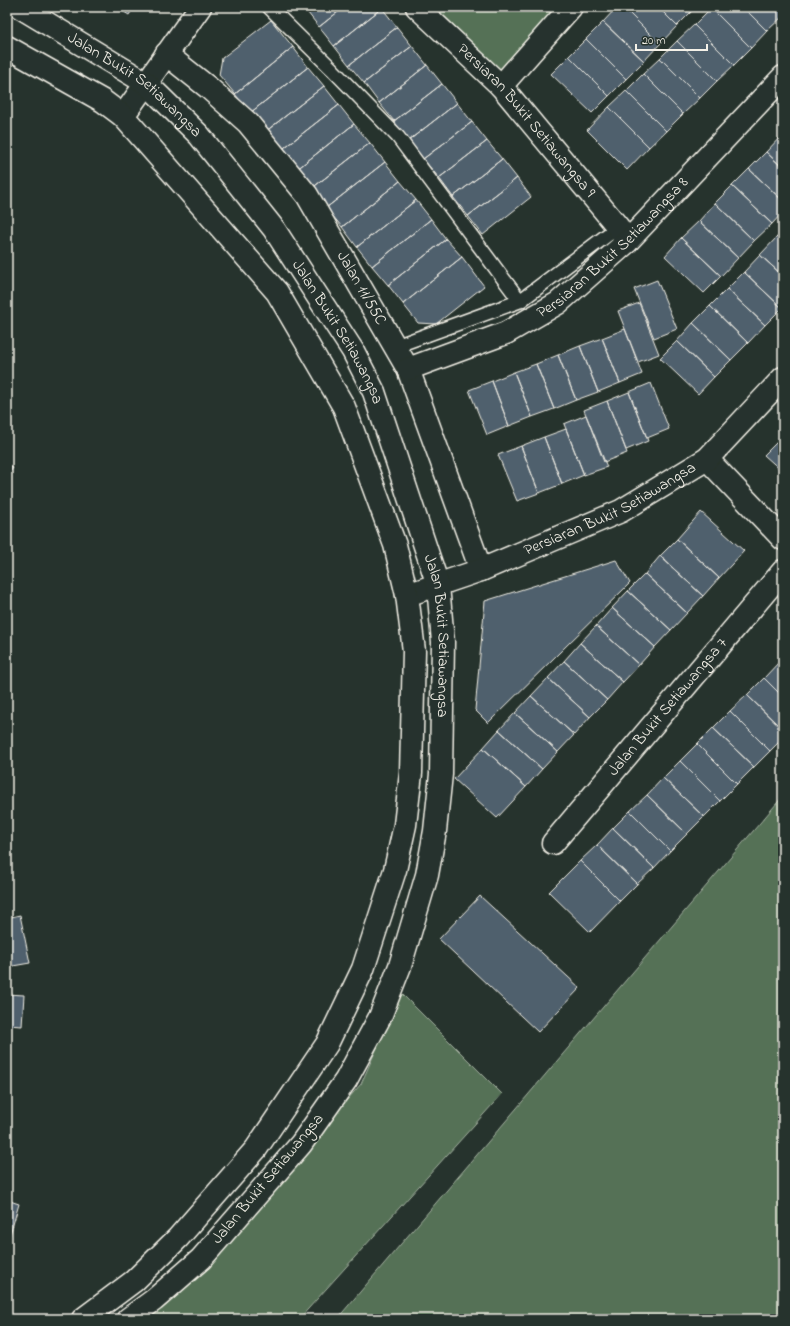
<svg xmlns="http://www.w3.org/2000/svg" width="790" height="1326" viewBox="0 0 790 1326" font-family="'Indie Flower',sans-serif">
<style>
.green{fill:#557157;stroke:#a4b1a0}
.building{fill:#50616d;stroke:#f4f1e8}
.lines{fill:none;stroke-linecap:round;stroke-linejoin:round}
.service-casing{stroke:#f4f1e8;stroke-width:16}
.minor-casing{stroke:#f4f1e8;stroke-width:25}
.tertiary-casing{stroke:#f4f1e8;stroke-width:25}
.service{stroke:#26332d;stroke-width:13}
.minor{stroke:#26332d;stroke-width:22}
.tertiary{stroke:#26332d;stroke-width:22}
.labels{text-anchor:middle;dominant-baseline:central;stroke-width:4;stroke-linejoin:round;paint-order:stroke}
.street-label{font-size:16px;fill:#f4f1e8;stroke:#26332d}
</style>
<rect width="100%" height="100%" fill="#26332d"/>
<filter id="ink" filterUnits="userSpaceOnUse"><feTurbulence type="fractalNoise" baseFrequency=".025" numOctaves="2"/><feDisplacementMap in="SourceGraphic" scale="8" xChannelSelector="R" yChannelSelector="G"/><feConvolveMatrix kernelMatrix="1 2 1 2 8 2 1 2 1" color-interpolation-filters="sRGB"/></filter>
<g filter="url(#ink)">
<!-- green -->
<path class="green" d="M435,7H558L502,71Z
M783,796V1319H337Z
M401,993L502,1094L299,1319H146L168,1304L361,1084Z"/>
<!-- building -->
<path class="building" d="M116,7H134L129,15Z
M305,7H344L319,27L304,8Z
M344,7H381L382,8L334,46L319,27Z
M617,7H623L660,44L644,61L603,22Z
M623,7H658L677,26L660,44Z
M658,7H692L694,9L677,26Z
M712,7H743L767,31L751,48L711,8Z
M743,7H783V16L767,31Z
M382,8L397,27L349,65L334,46Z
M711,8L751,48L734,65L694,25Z
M271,20L293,47L235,94L219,75L222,58Z
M603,22L644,61L626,79L586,39Z
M694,25L734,65L717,81L677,41Z
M397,27L412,46L364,83L349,65Z
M586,39L626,79L609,96L569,56Z
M677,41L717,81L700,98L660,58Z
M412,46L427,65L379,103L364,83Z
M293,47L308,67L250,113L235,94Z
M569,56L609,96L592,113L551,74Z
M660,58L700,98L683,114L643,74Z
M427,65L442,84L394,121L379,103Z
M308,67L324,86L265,132L250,113Z
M643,74L683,114L666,131L626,91Z
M442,84L457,103L408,141L394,121Z
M324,86L339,105L280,151L265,132Z
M626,91L666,131L649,147L609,107Z
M457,103L472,122L423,159L408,141Z
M339,105L354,124L296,170L280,151Z
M609,107L649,147L627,170L587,130Z
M472,122L487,141L439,178L423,159Z
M354,124L370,143L311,189L296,170Z
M783,134V168L766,152Z
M487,141L502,159L453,197L439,178Z
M370,143L385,162L326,208L311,189Z
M766,152L783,168V201L749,169Z
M502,159L517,178L468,216L453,197Z
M385,162L400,181L342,227L326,208Z
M749,169L783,201V212L772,224L732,186Z
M517,178L531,197L483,235L468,216Z
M400,181L416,200L357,247L342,227Z
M732,186L772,224L754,241L715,203Z
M416,200L431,219L372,266L357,247Z
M715,203L754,241L738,258L699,221Z
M431,219L446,239L388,285L372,266Z
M699,221L738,258L721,276L681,238Z
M783,231V243L777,237Z
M777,237L783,243V276L760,255Z
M681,238L721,276L704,293L665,256Z
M446,239L462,257L403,304L388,285Z
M760,255L783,276V306L782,308L744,272Z
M462,257L484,286L436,324L418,323L403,304Z
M744,272L782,308L765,325L727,289Z
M657,280L677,329L654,338L634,289Z
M727,289L765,325L748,343L710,306Z
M639,303L659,354L638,362L618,311Z
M710,306L748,343L731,360L693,323Z
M693,323L731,360L714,377L677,341Z
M625,329L642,374L620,383L602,338Z
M602,338L620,383L598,392L580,346Z
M677,341L714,377L698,394L660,358Z
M580,346L598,392L576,400L558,355Z
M558,355L576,400L554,409L536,364Z
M536,364L554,409L532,417L514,372Z
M514,372L532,417L509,426L492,381Z
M492,381L509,426L487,435L469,390Z
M651,383L669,429L647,438L629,392Z
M629,392L648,441L626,450L607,401Z
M607,401L627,453L604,462L584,410Z
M586,415L607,467L584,475L564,424Z
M566,429L584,475L562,484L544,437Z
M544,437L562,484L539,493L521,446Z
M781,438L783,440V472L764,455Z
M521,446L539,493L517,501L498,455Z
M7,463L13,468L7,476Z
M701,512L744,551L719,578L677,539Z
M677,539L719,578L703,596L660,556Z
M660,556L703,596L687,613L645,574Z
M616,560L630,583L488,723L475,710L485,601Z
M645,574L687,613L671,630L628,591Z
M628,591L671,630L655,647L612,608Z
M612,608L655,647L639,665L596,626Z
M596,626L639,665L623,682L580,643Z
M580,643L623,682L607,700L564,661Z
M564,661L607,700L590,717L548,678Z
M780,661L783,664V697L764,678Z
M548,678L590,717L574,735L531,696Z
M764,678L783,697V730L747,695Z
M747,695L783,730V738L770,751L730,711Z
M531,696L574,735L558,752L515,713Z
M730,711L770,751L754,767L713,728Z
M515,713L558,752L542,769L499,730Z
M713,728L754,767L737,784L697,744Z
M499,730L542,769L526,787L483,748Z
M697,744L737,784L720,801L680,761Z
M483,748L526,787L497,818L454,779Z
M680,761L720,801L704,817L663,778Z
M663,778L704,817L687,834L647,795Z
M647,795L687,834L670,851L630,811Z
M630,811L670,851L654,868L613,828Z
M613,828L654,868L637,884L597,845Z
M597,845L637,884L620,901L580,861Z
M580,861L620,901L590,932L549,892Z
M480,896L580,988L538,1032L439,939Z
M20,915L30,963L7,967V918Z
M7,994L24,995L22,1026L7,1025Z
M7,1054H9L8,1105H7Z
M7,1200L19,1204L7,1245Z"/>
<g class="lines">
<!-- service casing -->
<g class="service-casing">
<path id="service" d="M269,7L332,69L398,137L520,301
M396,346L520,301L618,227"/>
</g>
<!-- minor casing -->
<g class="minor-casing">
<g id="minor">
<path id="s1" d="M417,7L501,86L618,227L627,242"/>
<path id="s2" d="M166,54L210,89L248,123L307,195L408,369L481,570"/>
<path d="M501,86L571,7"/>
<path d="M123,116L200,7"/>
<path id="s3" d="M408,369L506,333L558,303L627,242L783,77"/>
<path d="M707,459L783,539"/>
<path id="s4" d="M407,595L481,570L621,511L707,459L783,378"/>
<path id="s5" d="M553,843L783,571"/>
</g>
</g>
<!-- tertiary casing -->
<g class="tertiary-casing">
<g id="tertiary">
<path id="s6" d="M20,7L146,83L199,135L274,229L353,351L374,392L438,585L443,642L441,774L435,831L427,875L400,966L380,1017L346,1080L301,1144L201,1259L154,1300L128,1319"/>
<path d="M7,47L103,101L123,116L277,292L344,407L395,545L407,595L414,651L411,773L405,825L395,870L363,969L327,1044L256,1149L178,1238L134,1281L83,1319"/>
</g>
</g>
<!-- service -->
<use href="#service" class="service"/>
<!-- minor -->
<use href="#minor" class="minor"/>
<!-- tertiary -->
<use href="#tertiary" class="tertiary"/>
</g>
</g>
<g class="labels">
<!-- street labels -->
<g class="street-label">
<text stroke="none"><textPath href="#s6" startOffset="139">Jalan Bukit Setiawangsa</textPath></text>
<text stroke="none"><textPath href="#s1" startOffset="158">Persiaran Bukit Setiawangsa 9</textPath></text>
<text stroke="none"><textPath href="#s3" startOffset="242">Persiaran Bukit Setiawangsa 8</textPath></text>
<text stroke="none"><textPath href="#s2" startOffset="308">Jalan 11/55C</textPath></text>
<text stroke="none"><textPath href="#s6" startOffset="463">Jalan Bukit Setiawangsa</textPath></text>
<text stroke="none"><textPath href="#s4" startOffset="221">Persiaran Bukit Setiawangsa</textPath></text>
<text stroke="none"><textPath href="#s6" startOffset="787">Jalan Bukit Setiawangsa</textPath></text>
<text stroke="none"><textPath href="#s5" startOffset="178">Jalan Bukit Setiawangsa 7</textPath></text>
<text transform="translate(268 1179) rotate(-50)">Jalan Bukit Setiawangsa</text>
</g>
</g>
<!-- margin -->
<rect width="790" height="1326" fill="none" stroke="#26332d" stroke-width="24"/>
<rect x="12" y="12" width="766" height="1302" fill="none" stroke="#f4f1e8" stroke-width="1.5" filter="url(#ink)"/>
<!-- scale -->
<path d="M636 44v6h71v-6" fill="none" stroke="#f4f1e8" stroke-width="2"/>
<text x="642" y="44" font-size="12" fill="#f4f1e8" stroke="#26332d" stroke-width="3" paint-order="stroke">20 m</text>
</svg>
